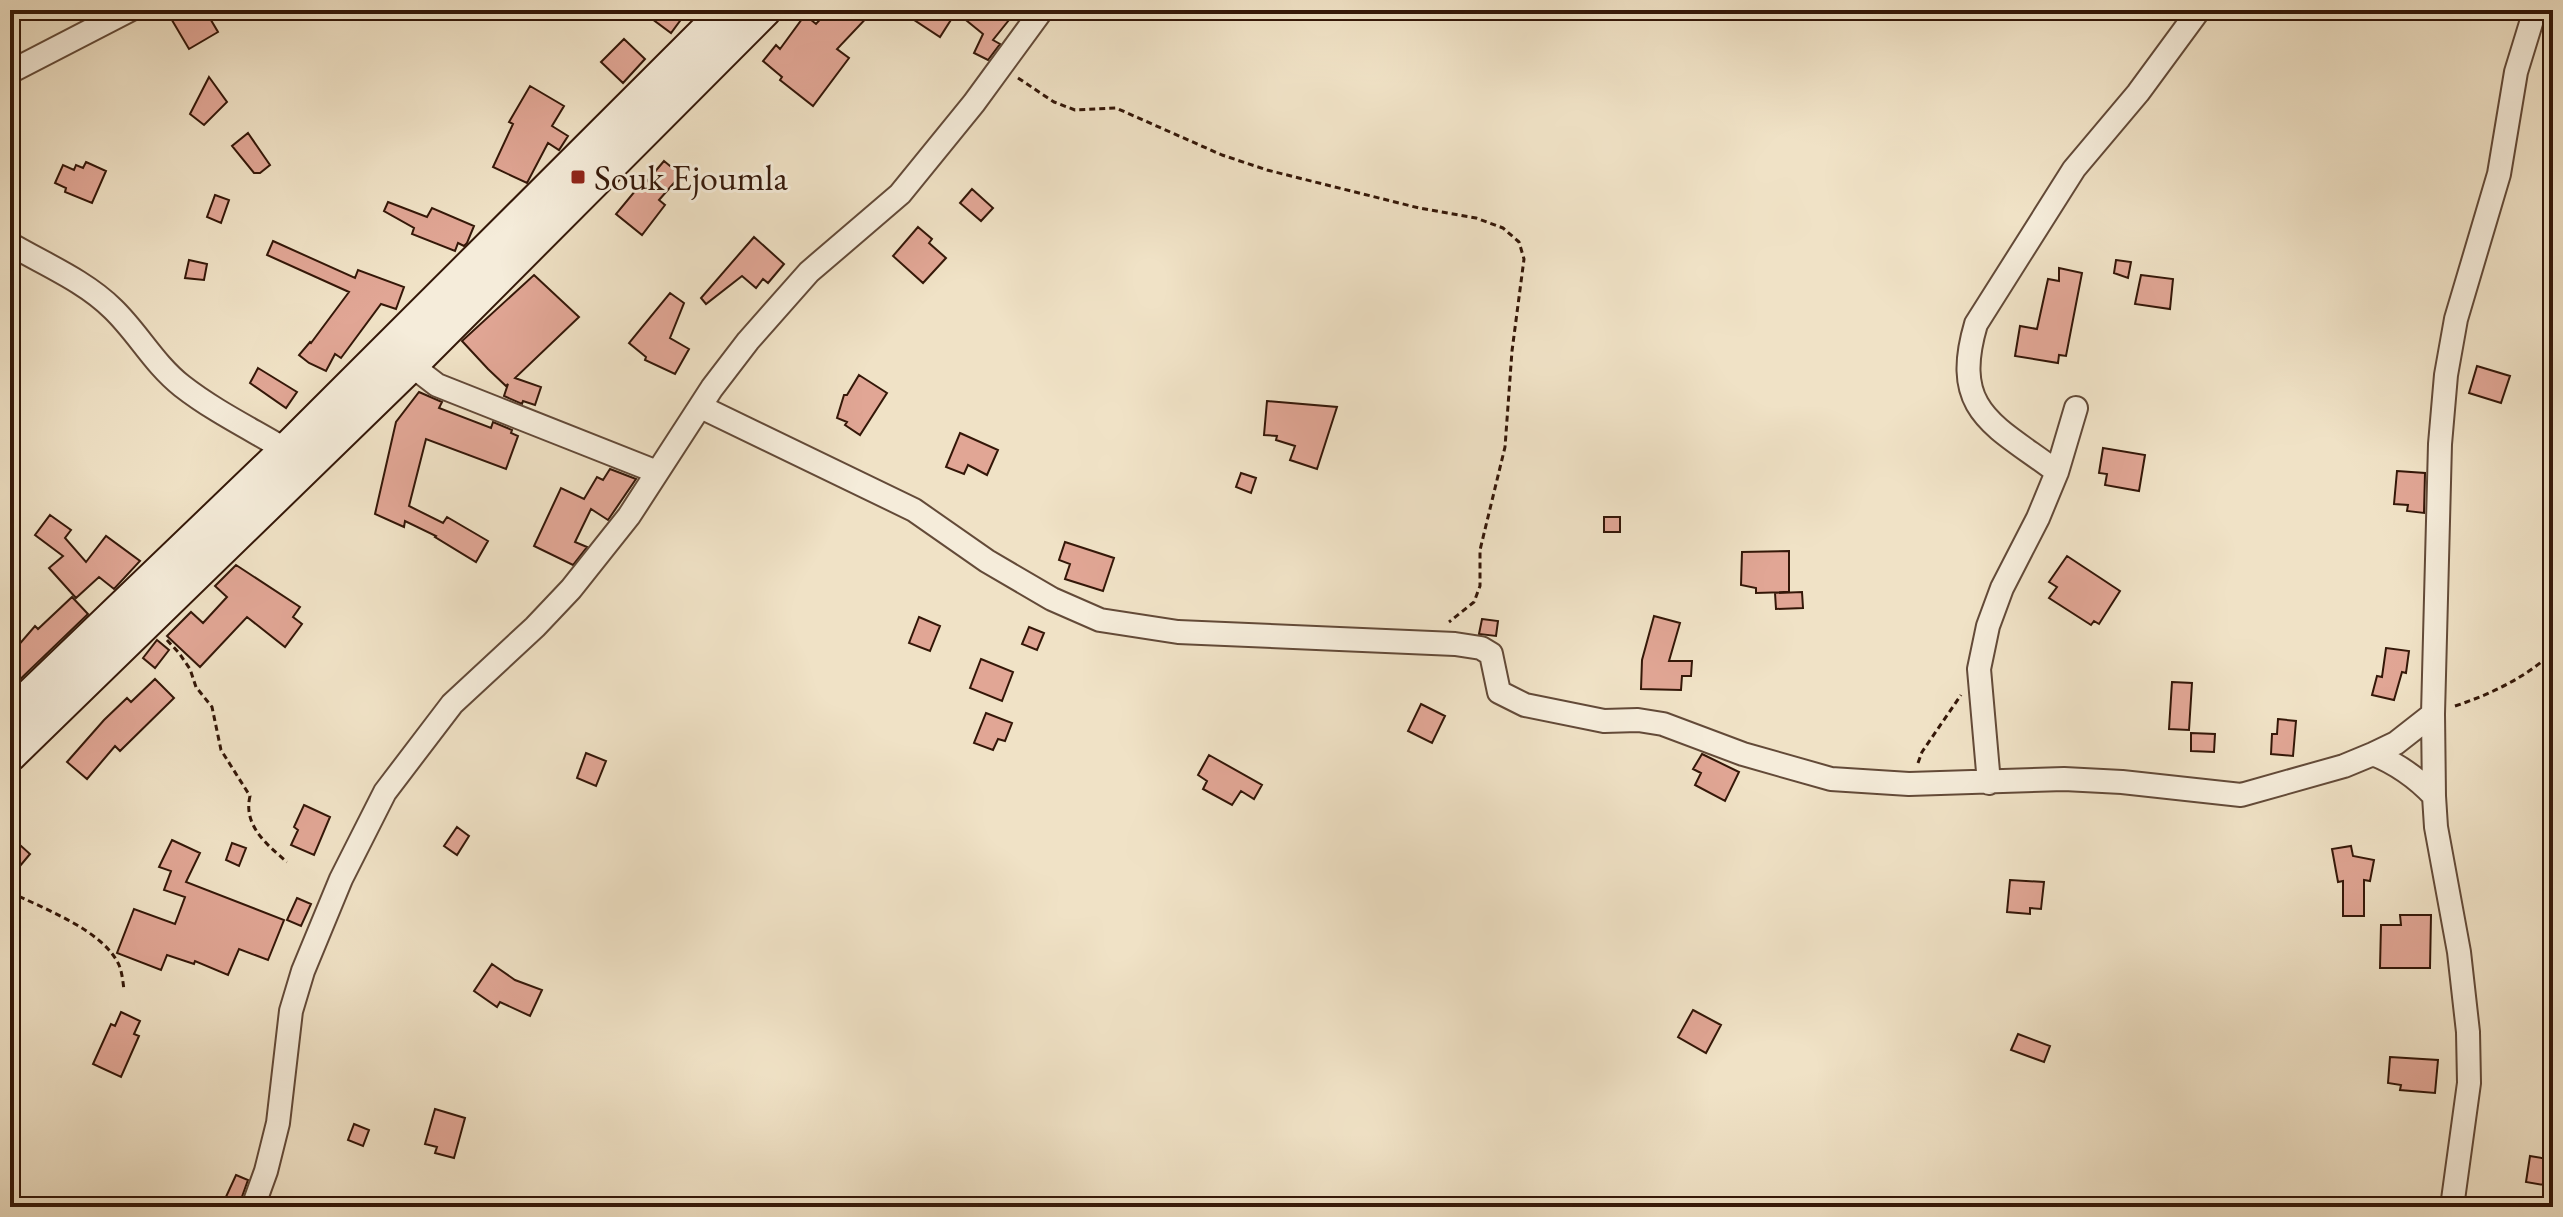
<svg xmlns="http://www.w3.org/2000/svg" width="2563" height="1217" viewBox="0 0 2563 1217" font-family="'EB Garamond',serif">
<style>
.building{fill:#e1a695;stroke:#341708;stroke-width:2}
.lines{fill:none;stroke-linecap:round;stroke-linejoin:round}
.minor-casing{stroke:#634a38;stroke-width:26}
.secondary-casing{stroke:#341708;stroke-width:36}
.path{stroke:#341708;stroke-width:3;stroke-dasharray:6 4;stroke-linecap:butt}
.minor{stroke:#f5ecda;stroke-width:22}
.secondary{stroke:#f5ecda;stroke-width:32}
.poi-dot{fill:#8f2418;stroke:#f5ecda;stroke-width:3}
.labels{text-anchor:middle;dominant-baseline:central;stroke-width:6;stroke-linejoin:round;paint-order:stroke}
.poi-label{font-size:36px;fill:#341708;stroke:#f5ecda;text-anchor:start}
</style>
<rect width="100%" height="100%" fill="#f0e2c6"/>
<filter id="stains"><feTurbulence type="fractalNoise" baseFrequency=".0025" numOctaves="4"/><feColorMatrix values="0 0 0 0 .2 0 0 0 0 .09 0 0 0 0 .02 0 0 0 .5 -.17"/></filter>
<radialGradient id="worn" r=".72"><stop offset=".6" stop-color="#630" stop-opacity="0"/><stop offset="1" stop-color="#630" stop-opacity=".3"/></radialGradient>
<!-- building -->
<path class="building" d="M166,10H205L218,32L189,49Z
M640,10H688L671,33Z
M829,10H874L837,49L849,58L813,106L780,80L782,77L763,61L776,45L780,49L805,15L816,24Z
M899,10H1017L993,40L1000,44L988,60L974,53L983,34L956,12L940,37Z
M624,39L645,59L623,83L601,62Z
M209,77L227,102L204,125L190,114Z
M530,86L564,106L552,126L568,136L559,150L548,143L527,183L493,167L513,124L509,122Z
M248,133L270,165L260,173H254L232,146Z
M664,161L681,175L659,200L665,205L642,235L616,214L640,185L642,187Z
M86,162L106,171L92,203L65,192L66,188L55,183L63,165L74,170L76,165L83,168Z
M972,189L993,208L981,221L960,203Z
M215,195L229,200L221,223L207,217Z
M388,202L427,217L432,208L474,226L467,243L464,246L458,243L455,251L412,234L414,228L384,211Z
M918,227L932,239L929,243L946,258L923,283L893,256Z
M754,237L784,264L768,283L763,279L756,288L742,276L706,304L701,298Z
M273,241L355,278L358,270L404,287L396,309L381,304L341,358L335,354L326,371L309,363L299,355L310,342L311,343L349,292L267,255Z
M189,260L207,264L204,280L185,278Z
M2116,260L2131,262L2128,278L2114,273Z
M2059,268L2082,273L2066,356L2059,355L2058,363L2015,356L2020,326L2037,329L2048,279L2059,281Z
M534,275L579,317L515,378L541,387L535,405L523,401L522,404L504,396L508,384L506,386L488,369L462,341Z
M2141,275L2173,279L2170,309L2135,304Z
M670,293L684,303L670,338L689,349L675,374L645,360L646,357L629,343Z
M2477,366L2510,376L2501,403L2469,393Z
M258,368L297,392L286,408L250,383Z
M859,375L887,393L860,435L845,425L847,422L837,418L844,395H847Z
M419,392L442,402L439,408L491,428L493,422L512,430L511,433L518,436L506,469L426,439L409,506L443,523L447,517L488,541L476,562L435,537L436,536L405,521L404,527L375,514L396,422Z
M1267,401L1337,407L1317,469L1290,460L1295,446L1276,440L1277,436L1264,435Z
M960,433L998,450L987,475L968,465L964,474L946,467Z
M2103,448L2145,455L2139,491L2105,485L2107,474L2099,473Z
M610,469L636,479L608,520L591,509L575,542L587,547L573,565L534,546L561,488L584,499L597,477L603,480Z
M2397,471L2425,473L2424,513L2407,511L2408,505L2394,504Z
M1241,473L1256,478L1251,493L1236,487Z
M50,515L71,530L65,538L86,562L106,536L140,561L114,589L99,577L76,598L49,568L63,556L35,535Z
M1604,517H1620V532H1604Z
M1065,542L1114,558L1103,591L1065,579L1070,564L1059,560Z
M1789,551V592L1756,593V588L1741,585L1742,552Z
M2067,556L2120,591L2099,624L2094,621L2091,625L2049,598L2057,587L2049,582Z
M236,565L300,607L293,617L302,624L285,647L247,617L200,667L167,636L191,612L203,623L227,597L215,586Z
M1802,592L1803,608L1776,609L1775,593Z
M72,597L88,614L10,689V643L17,647L35,626L38,629Z
M1654,616L1680,623L1669,661H1692L1691,676H1682L1681,690L1641,689L1642,660Z
M919,617L940,626L930,651L909,643Z
M1482,619L1498,621L1496,636L1479,634Z
M1029,627L1044,633L1037,650L1022,644Z
M157,640L169,650L155,668L143,658Z
M2386,648L2409,651L2406,673L2402,672L2394,700L2372,695L2377,676L2382,677Z
M981,659L1013,672L1002,701L970,688Z
M155,679L174,698L120,751L115,746L87,779L67,762L104,720L127,698L131,702Z
M2172,682L2192,683L2189,730L2169,729Z
M1421,704L1445,716L1432,743L1408,731Z
M986,713L1012,723L1005,741L998,739L993,750L974,743Z
M2278,719L2296,721L2293,756L2271,754L2272,734H2277Z
M2191,733L2215,734L2214,752L2191,751Z
M586,753L606,761L596,786L577,778Z
M1702,754L1739,772L1725,801L1695,785L1701,773L1693,769Z
M1209,755L1262,785L1254,799L1241,791L1232,805L1203,789L1207,781L1198,775Z
M304,805L330,817L314,855L291,845L298,830L294,827Z
M457,827L469,836L457,855L444,846Z
M10,836L30,854L10,878Z
M172,840L200,853L186,882L284,920L268,960L239,949L228,975L195,961L194,964L167,955L161,970L117,953L134,909L175,924L185,897L164,890L171,871L159,867Z
M232,843L246,848L239,866L226,860Z
M2351,846L2353,856L2374,860L2370,881L2364,880V916H2343V881L2338,882L2332,849Z
M2010,880L2044,882L2041,909L2030,908V914L2007,912Z
M297,898L311,904L301,926L287,920Z
M2400,915H2431L2430,968H2380L2381,925H2401Z
M492,964L515,980L542,990L530,1016L500,1002L497,1007L474,991Z
M1693,1010L1721,1025L1706,1053L1678,1037Z
M121,1012L140,1021L134,1034L139,1036L121,1077L93,1064L111,1024L115,1026Z
M2018,1034L2050,1046L2044,1062L2011,1050Z
M2390,1057L2438,1060L2435,1093L2400,1090L2401,1085L2388,1083Z
M435,1109L465,1118L454,1158L435,1153L437,1147L425,1144Z
M354,1124L369,1130L363,1146L348,1140Z
M2530,1156L2553,1160L2550,1186L2526,1182Z
M236,1175L248,1180L239,1205L225,1199Z"/>
<g class="lines">
<!-- minor casing -->
<g class="minor-casing">
<path id="minor" d="M10,72L130,10
M10,244C44,264 85,281 113,309C138,333 154,364 182,386C214,411 251,429 286,450
M401,355L411,365L437,385L657,472
M701,407L914,510L987,561L1052,599L1100,620L1178,632L1455,644L1481,648L1491,654L1499,692L1525,705L1604,721L1638,720L1663,724L1743,754L1831,779L1909,784L2064,779L2122,782L2241,795L2344,766L2373,754L2396,743L2433,714
M2057,472C1995,425 1950,412 1976,324L2074,169L2138,93L2199,10
M2373,754C2398,764 2416,777 2434,796
M1989,783L1979,669L1988,626L2002,588L2038,518L2057,472L2076,408
M253,1207L266,1171L278,1123L291,1011L303,971L341,879L385,792L452,704L535,627L571,589L629,516L712,388L748,341L809,272L900,194L974,103L1042,10
M2452,1207L2469,1083L2468,1032L2459,952L2436,827L2434,796L2433,714L2440,444L2446,375L2456,319L2499,174L2516,72L2535,10"/>
</g>
<!-- secondary casing -->
<g class="secondary-casing">
<path id="secondary" d="M10,715L286,450L727,10
M10,755L411,365L765,10"/>
</g>
<!-- path -->
<path class="path" d="M1018,78L1054,102L1075,110L1116,108L1222,155L1267,170L1419,208L1476,218L1503,228L1519,242L1524,259L1512,351L1505,447L1480,550V586L1474,602L1449,622
M167,640L179,653L190,669L196,687L212,707L221,750L250,796C243,825 266,844 287,862
M2455,706C2491,694 2525,678 2553,652
M1918,763L1922,752L1961,695
M10,892C44,909 103,930 119,965C122,972 123,982 124,990"/>
<!-- minor -->
<use href="#minor" class="minor"/>
<!-- secondary -->
<use href="#secondary" class="secondary"/>
</g>
<!-- markers -->
<rect class="poi-dot" x="570" y="169" width="16" height="16" rx="4"/>
<g class="labels">
<!-- poi labels -->
<g class="poi-label">
<text x="594" y="177">Souk Ejoumla</text>
</g>
</g>
<!-- margin -->
<rect width="2563" height="1217" fill="none" stroke="#f0e2c6" stroke-width="40"/>
<rect x="12" y="12" width="2539" height="1193" fill="none" stroke="#341708" stroke-width="4"/>
<rect x="20" y="20" width="2523" height="1177" fill="none" stroke="#341708" stroke-width="2"/>
<rect width="100%" height="100%" filter="url(#stains)"/>
<rect width="100%" height="100%" fill="url(#worn)"/>
</svg>
